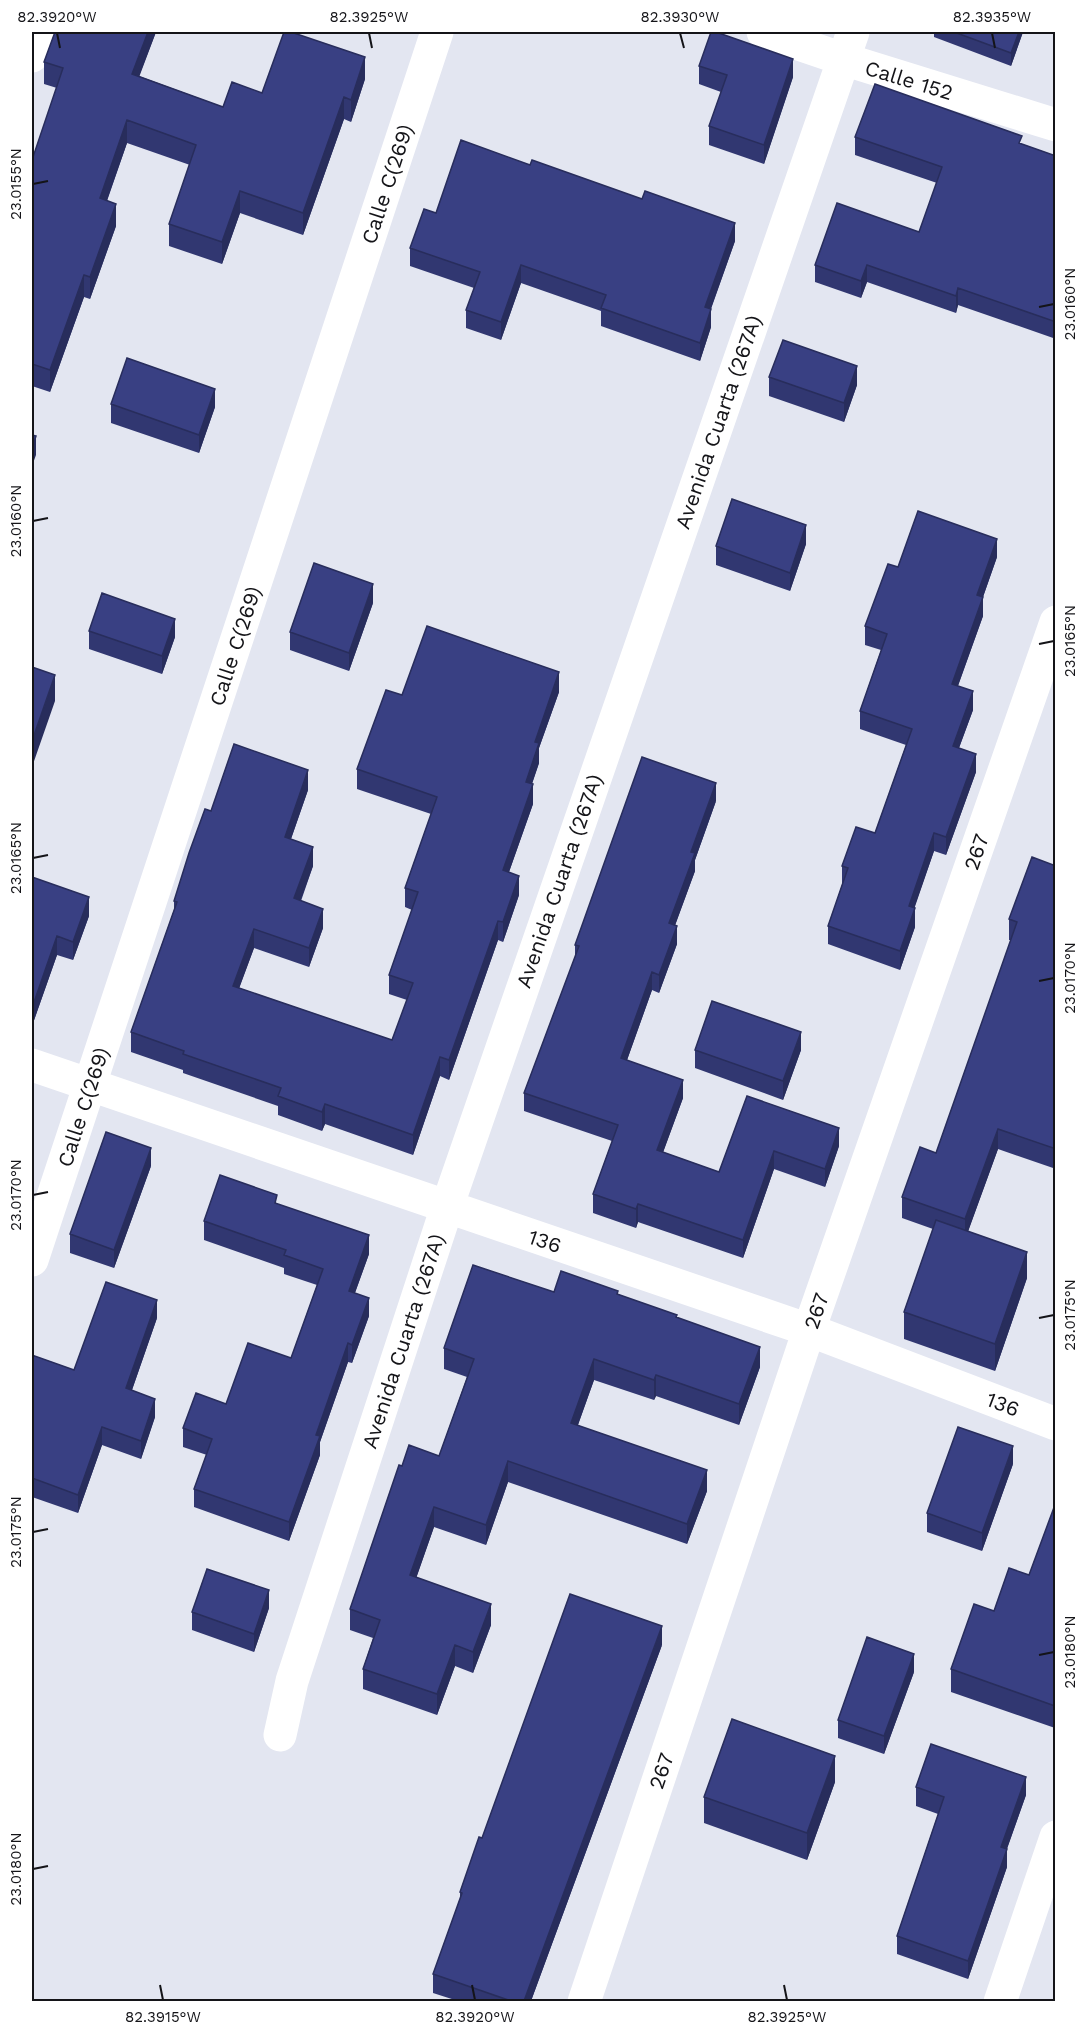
<svg xmlns="http://www.w3.org/2000/svg" width="1087" height="2033" viewBox="0 0 1087 2033" font-family="'Work Sans',sans-serif">
<style>
.lines{fill:none;stroke-linecap:round;stroke-linejoin:round}
.minor{stroke:#fff;stroke-width:33}
.wall{fill:#313771}
.shaded-wall{fill:#282d5c}
.building{fill:#394083;stroke:#282d5c;stroke-width:1.5}
.ticks{fill:none;stroke:#141418;stroke-width:2}
.labels{text-anchor:middle;dominant-baseline:central;stroke-width:6;stroke-linejoin:round;paint-order:stroke}
.street-label{font-size:21px;fill:#141418;stroke:#fff}
.neatline{fill:none;stroke:#141418;stroke-width:2}
.ticks-label{font-size:15px;text-anchor:middle;fill:#141418}
</style>
<rect width="100%" height="100%" fill="#e3e6f1"/>
<g class="lines">
<!-- minor -->
<path class="minor" d="M763,32L843,59L1056,125
M32,56L40,32
M32,1065L809,1330L1056,1424
M32,1260L437,32
M280,1735L292,1681L447,1207L853,32
M584,2002L809,1330L1056,622
M1000,2002L1056,1837"/>
</g>
<!-- wall -->
<path class="wall" d="M55,32H156L139,76L223,107L262,93L365,79L351,122L344,119L303,235L240,213L222,264L169,246V224L190,165L127,143L107,201L116,226L90,299L84,297L50,392L32,386V160L57,88L44,84V62Z
M934,32H1023L1011,66L934,37Z
M699,66L793,77L764,164L709,145V126L721,92L699,84Z
M855,137L1022,144L1056,156V339L958,305L956,313L867,282L861,298L815,282V265L919,232L937,183L855,155Z
M436,213L735,241L711,309V327L700,361L601,326V311L521,283L501,340L466,328V310L474,288L410,266V248Z
M769,377L857,385L844,422L769,396Z
M111,404L215,407L199,453L111,423Z
M806,544L790,591L716,565V546Z
M997,557L983,597V616L958,686L973,710L959,748L976,772L946,855L934,851L914,908L915,927L900,970L828,944V926L842,885V866L875,833L906,745L860,729V711L881,650L865,645V626L898,567Z
M373,603L349,671L290,650V632Z
M89,631L175,637L162,674L89,649Z
M559,692L539,748V763L532,784L533,804L509,872L519,895L503,942L498,940L449,1080L440,1076L413,1155L325,1124L322,1131L278,1115V1106L183,1073V1070L131,1052V1032L174,910V901L211,811L308,790L291,839L313,866L301,901L323,928L309,967L254,948L239,988L392,1040L407,1000L389,994V975L412,910L405,907V888L431,814L357,789V769L402,695Z
M716,801L695,860V871L675,925L677,944L659,993L652,990L627,1060L683,1098L663,1152L719,1172L747,1096L839,1146L825,1187L774,1169L743,1258L638,1222L636,1228L593,1213V1194L612,1141L524,1111V1093L575,957V945Z
M1056,866V1169L998,1149L968,1231L1027,1278L995,1371L904,1339V1312L933,1229L902,1218V1197L936,1153L1011,940H1009V919Z
M32,877L89,916L73,960L57,955L32,1026Z
M695,1050H801L783,1100L695,1068Z
M151,1166L114,1268L70,1253V1234Z
M277,1204L369,1254L355,1293L369,1316L352,1363L348,1362L320,1442V1455L289,1541L194,1507V1489L207,1455L183,1447V1428L226,1404L291,1358L317,1285L284,1274V1268L204,1240V1221Z
M554,1292L618,1294L677,1318L760,1367L739,1425L656,1396L654,1400L594,1380L578,1425L707,1491L687,1544L508,1482L486,1545L434,1527L416,1578L491,1625L473,1673L455,1666L437,1715L363,1689V1669L373,1638L350,1630V1609L402,1466L439,1456L467,1377L444,1369V1348Z
M157,1318L132,1390L155,1417L141,1459L102,1445L78,1513L32,1497V1355L74,1370Z
M1013,1464L982,1551L927,1532V1513Z
M1056,1502V1726L1055,1728L951,1692V1669L994,1611L1029,1575Z
M269,1608L254,1652L192,1630V1612Z
M662,1645L531,2001H458L433,1993V1974L460,1899V1892L482,1838Z
M914,1672L884,1754L838,1738V1720Z
M835,1782L807,1860L704,1823V1797Z
M916,1787L1026,1795L1007,1849V1867L968,1979L897,1954V1936L938,1814L916,1806Z"/>
<!-- shaded-wall -->
<path class="shaded-wall" d="M148,32H156L132,96V74Z
M1019,32H1023L1011,66V53Z
M365,57V79L351,122V100Z
M793,59V77L764,164V145Z
M344,97V119L303,235V213Z
M127,120V143L100,220V198Z
M240,191V213L222,264V242Z
M116,204V226L90,299V277Z
M735,223V241L705,325V307Z
M521,265V283L501,340V322Z
M867,265V282L861,298V281Z
M84,275V297L50,392V370Z
M958,288V305L956,313V296Z
M711,309V327L700,361V343Z
M857,366V385L844,422V403Z
M215,389V407L199,453V435Z
M36,436V455L32,466V448Z
M806,525V544L790,591V573Z
M997,539V557L977,614V595Z
M373,584V603L349,671V653Z
M983,597V616L952,702V684Z
M175,619V637L162,674V656Z
M559,672V692L539,748V763L526,801V782L535,742Z
M55,675V701L32,767V741Z
M973,691V710L953,764V746Z
M976,754V772L946,855V837Z
M308,770V790L285,856V837Z
M716,783V801L695,860V871L669,942V923L691,852Z
M533,784V804L503,889V870Z
M934,833V851L909,924V906Z
M313,847V866L294,918V898Z
M519,876V895L503,942V922Z
M89,897V916L73,960V942Z
M915,908V927L900,970V951Z
M323,909V928L309,967V948Z
M498,921V940L449,1080V1060Z
M677,926V944L659,993V975Z
M254,929V948L233,1005V986Z
M57,936V955L32,1026V1008Z
M652,972V990L621,1077V1058Z
M801,1032V1050L783,1100V1081Z
M440,1057V1076L413,1155V1135Z
M683,1080V1098L657,1169V1150Z
M325,1104V1124L322,1131V1112Z
M839,1128V1146L825,1187V1169Z
M998,1129V1149L965,1240V1219Z
M151,1148V1166L114,1268V1250Z
M774,1151V1169L743,1258V1240Z
M638,1204V1222L636,1228V1209Z
M369,1235V1254L349,1309V1291Z
M1027,1252V1278L995,1371V1344Z
M369,1298V1316L352,1363V1345Z
M157,1300V1318L126,1407V1388Z
M348,1343V1362L320,1442V1455L289,1541V1522L316,1435Z
M760,1347V1367L739,1425V1404Z
M594,1359V1380L571,1444V1423Z
M656,1375V1396L654,1400V1380Z
M155,1399V1417L141,1459V1441Z
M102,1427V1445L78,1513V1495Z
M1013,1446V1464L982,1551V1533Z
M508,1461V1482L486,1545V1525Z
M707,1470V1491L687,1544V1524Z
M434,1507V1527L410,1596V1575Z
M269,1590V1608L254,1652V1634Z
M491,1604V1625L473,1673V1652Z
M662,1626V1645L531,2001H524Z
M455,1645V1666L437,1715V1694Z
M914,1654V1672L884,1754V1736Z
M1056,1703V1726L1055,1728V1706Z
M835,1756V1782L807,1860V1833Z
M1026,1777V1795L1001,1865V1847Z
M1007,1849V1867L968,1979V1961Z"/>
<!-- building -->
<path class="building" d="M55,32H148L132,74L223,107L232,82L262,93L284,32H291L365,57L351,100L344,97L303,213L240,191L222,242L169,224L196,145L127,120L100,198L116,204L90,277L84,275L50,370L32,364V160L63,68L44,62Z
M711,32H716L793,59L764,145L709,126L727,75L699,66Z
M954,32H1019L1011,53Z
M875,84L1022,136L1019,143L1056,156V322L958,288L956,296L867,265L861,281L815,265L837,203L919,232L942,167L855,137Z
M461,140L530,165L532,160L642,199L645,191L735,223L705,307L711,309L700,343L601,308L606,295L521,265L501,322L466,310L480,272L410,248L424,209L436,213Z
M783,340L857,366L844,403L769,377Z
M127,358L215,389L199,435L111,404Z
M32,435L36,436L32,448Z
M732,499L806,525L790,573L716,546Z
M918,511L997,539L977,595L983,597L952,684L973,691L953,746L976,754L946,837L934,833L909,906L915,908L900,951L828,926L848,868L842,866L856,827L875,833L912,729L860,711L887,634L865,626L888,564L898,567Z
M314,563L373,584L349,653L290,632Z
M102,593L175,619L162,656L89,631Z
M427,626L559,672L535,742L539,743L526,782L533,784L503,870L519,876L503,922L498,921L449,1060L440,1057L413,1135L325,1104L322,1112L278,1096L281,1088L183,1054L184,1051L131,1032L177,902L174,901L189,853L205,809L211,811L234,744L308,770L285,837L313,847L294,898L323,909L309,948L254,929L233,986L392,1040L413,983L389,975L418,892L405,888L437,797L357,769L386,690L402,695Z
M32,667L55,675L32,741Z
M642,757L716,783L691,852L695,853L669,923L677,926L659,975L652,972L621,1058L683,1080L657,1150L719,1172L747,1096L839,1128L825,1169L774,1151L743,1240L638,1204L636,1209L593,1194L618,1125L524,1093L579,946L575,945Z
M1032,857L1056,866V1149L998,1129L965,1219L902,1197L920,1147L936,1153L1017,922L1009,919Z
M32,877L89,897L73,942L57,936L32,1008Z
M712,1001L801,1032L783,1081L695,1050Z
M106,1132L151,1148L114,1250L70,1234Z
M220,1175L277,1195L275,1203L369,1235L349,1291L369,1298L352,1345L348,1343L316,1435L320,1436L289,1522L194,1489L212,1439L183,1428L196,1393L226,1404L248,1343L291,1358L323,1269L284,1255L286,1250L204,1221Z
M936,1220L1027,1252L995,1344L904,1312Z
M473,1265L554,1292L561,1271L618,1291L617,1294L677,1315L676,1317L760,1347L739,1404L656,1375L654,1380L594,1359L571,1423L707,1470L687,1524L508,1461L486,1525L434,1507L410,1575L491,1604L473,1652L455,1645L437,1694L363,1669L380,1620L350,1609L399,1465L402,1466L409,1445L439,1456L474,1359L444,1348Z
M106,1282L157,1300L126,1388L155,1399L141,1441L102,1427L78,1495L32,1478V1355L74,1370Z
M958,1427L1013,1446L982,1533L927,1513Z
M1056,1502V1703L1055,1706L951,1669L974,1604L994,1611L1009,1568L1029,1575Z
M207,1569L269,1590L254,1634L192,1612Z
M570,1594L662,1626L524,2001H511L433,1974L462,1893L460,1892L479,1837L482,1838Z
M867,1637L914,1654L884,1736L838,1720Z
M732,1719L835,1756L807,1833L704,1797Z
M931,1744L1026,1777L1001,1847L1007,1849L968,1961L897,1936L944,1797L916,1787Z"/>
<!-- ticks -->
<path class="ticks" d="M57,33L60,48M369,33L372,48M680,33L684,48M992,33L995,48M33,184L48,181M1039,307L1054,304M33,521L48,518M1039,644L1054,641M33,858L48,855M1039,981L1054,978M33,1195L48,1192M1039,1318L1054,1315M33,1532L48,1529M1039,1655L1054,1652M33,1869L48,1866M160,1985L163,2000M472,1985L475,2000M784,1985L787,2000"/>
<g class="labels">
<!-- street labels -->
<g class="street-label">
<text transform="translate(909 80) rotate(17)">Calle 152</text>
<text transform="translate(387 184) rotate(-72)">Calle C(269)</text>
<text transform="translate(718 422) rotate(-71)">Avenida Cuarta (267A)</text>
<text transform="translate(235 646) rotate(-72)">Calle C(269)</text>
<text transform="translate(976 852) rotate(-71)">267</text>
<text transform="translate(559 881) rotate(-71)">Avenida Cuarta (267A)</text>
<text transform="translate(83 1107) rotate(-72)">Calle C(269)</text>
<text transform="translate(545 1241) rotate(19)">136</text>
<text transform="translate(816 1311) rotate(-71)">267</text>
<text transform="translate(403 1341) rotate(-72)">Avenida Cuarta (267A)</text>
<text transform="translate(1003 1404) rotate(21)">136</text>
<text transform="translate(661 1771) rotate(-71)">267</text>
</g>
</g>
<!-- border -->
<rect width="1087" height="2033" fill="none" stroke="#ffffff" stroke-width="66"/>
<rect x="33" y="33" width="1021" height="1967" class="neatline"/>
<g class="ticks-label">
<text x="57" y="22">82.3920°W</text>
<text x="369" y="22">82.3925°W</text>
<text x="680" y="22">82.3930°W</text>
<text x="992" y="22">82.3935°W</text>
<text transform="translate(16 184) rotate(-90)" y="5">23.0155°N</text>
<text transform="translate(1070 304) rotate(-90)" y="5">23.0160°N</text>
<text transform="translate(16 521) rotate(-90)" y="5">23.0160°N</text>
<text transform="translate(1070 641) rotate(-90)" y="5">23.0165°N</text>
<text transform="translate(16 858) rotate(-90)" y="5">23.0165°N</text>
<text transform="translate(1070 978) rotate(-90)" y="5">23.0170°N</text>
<text transform="translate(16 1195) rotate(-90)" y="5">23.0170°N</text>
<text transform="translate(1070 1315) rotate(-90)" y="5">23.0175°N</text>
<text transform="translate(16 1532) rotate(-90)" y="5">23.0175°N</text>
<text transform="translate(1070 1652) rotate(-90)" y="5">23.0180°N</text>
<text transform="translate(16 1869) rotate(-90)" y="5">23.0180°N</text>
<text x="163" y="2022">82.3915°W</text>
<text x="475" y="2022">82.3920°W</text>
<text x="787" y="2022">82.3925°W</text>
</g>
</svg>
